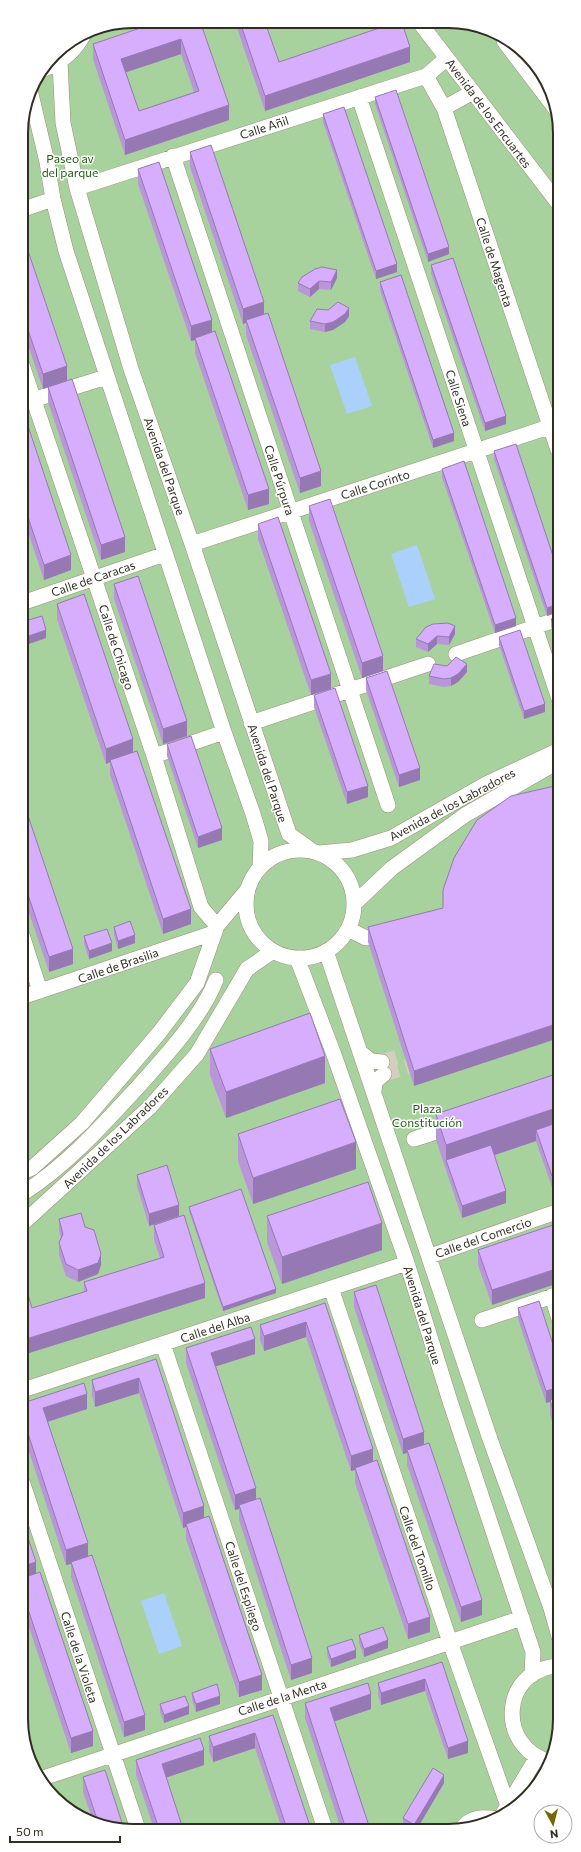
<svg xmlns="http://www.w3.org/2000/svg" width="581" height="1852" viewBox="0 0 581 1852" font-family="Commissioner,sans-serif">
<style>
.green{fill:#a7d29e}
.water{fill:#abd0fb}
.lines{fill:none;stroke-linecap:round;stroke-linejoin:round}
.street-tunnel{stroke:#d4cebd;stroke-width:15;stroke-dasharray:15 8;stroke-linecap:butt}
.street-casing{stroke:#9b9074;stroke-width:16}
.street{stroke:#fff;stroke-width:15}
.wall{fill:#b995da;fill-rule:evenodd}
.shaded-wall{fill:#9679b2}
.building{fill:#d7adfe;stroke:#9679b2;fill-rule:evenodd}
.labels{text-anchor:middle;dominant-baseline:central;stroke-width:3;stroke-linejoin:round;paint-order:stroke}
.street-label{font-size:12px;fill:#312d21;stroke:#fff}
.park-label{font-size:12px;fill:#215b12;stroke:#fff}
.rim{fill:none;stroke:#312d21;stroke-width:2}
</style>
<rect width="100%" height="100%" fill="#fdf6e4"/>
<!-- green -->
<path class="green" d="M133,21L470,23L527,54L558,111L560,1726L551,1762L532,1793L504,1816L470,1829H111L54,1798L23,1741L21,126L30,90L54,54L90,29Z"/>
<!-- water -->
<path class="water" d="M355,357L372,406L347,414L330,365Z
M417,545L435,599L409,607L391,554Z
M164,1593L182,1646L159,1654L141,1601Z"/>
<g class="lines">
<!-- street-tunnel -->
<path class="street-tunnel" d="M382,1062L404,1055
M384,1074L408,1067"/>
<!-- street casing -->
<g class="street-casing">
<path id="street" d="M420,23L558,203
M504,41L558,112
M60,62L63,123L77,188L131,369L192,544L289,834L314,852
M44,69C63,61 74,52 84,34
M426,76L444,108L558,450
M30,90L47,162L53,199L66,251L224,732L253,814L261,841L260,868
M359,97L559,699
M444,108L473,92
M173,156L388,805
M77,188L426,76L447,58
M21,210L53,199
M22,365L154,756L201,907L217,926
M33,400L106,377
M192,544L558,424
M22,603L165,554
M456,654L558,619
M251,723L428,664
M154,756L224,732
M246 904a54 54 0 1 1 108 0a54 54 0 1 1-108 0Z
M319,853L352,850L391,838L486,784L559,750
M355,903L392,868L465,815L547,768L559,764
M348,929L366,938
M22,935L40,991
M326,951L490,1439L551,1608L560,1640
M297,958L333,1052L407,1263L450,1401L533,1652L532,1675
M22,997L213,933
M360,1052L371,1061L382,1062
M374,1091L375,1082L384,1074
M414,1139L455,1126
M22,1172L32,1168L82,1123L159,1033L197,983L217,926L248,889
M22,1194C67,1165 101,1127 137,1088C164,1058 201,1018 216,980
M23,1223L150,1107L197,1054L247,969L273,951
M430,1256L559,1211
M331,1288L450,1642L508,1806
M552,1296L559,1319
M482,1320L559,1294
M163,1344L325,1829
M23,1390L407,1263
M23,1484L138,1829
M551,1762C495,1748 501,1667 560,1666
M43,1778L522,1618
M501,1817L537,1757
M462,1829C470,1816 484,1817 497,1819"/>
</g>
<!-- street -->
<use href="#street" class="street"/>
</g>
<!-- wall -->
<path class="wall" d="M200,21L229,120L125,155L93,59V44ZM181,54L194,92L139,111L126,72Z
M235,22H265L279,62H410L265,111Z
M375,97L449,254L428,262L375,104Z
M323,114L397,272L376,279L323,122Z
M190,152L264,314L321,486L300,493L246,335V323L243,324L190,167Z
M138,169L212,332L269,504L248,510L195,353V340L191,341L138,184Z
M21,230L67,380L125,552L101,560L48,402V387L43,389L21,324Z
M431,265L506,424L485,431L431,273Z
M337,278L331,290L319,289L310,297L298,291V283Z
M380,282L454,441L433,448L380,290Z
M349,316L345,322L333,330L325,332L310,329V321Z
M558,319V337L554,324V320Z
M22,408L71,570L44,580L22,514Z
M494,451L558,571V612L547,616L494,459Z
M442,469L516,626L495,633L442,477Z
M309,506L383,671L362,678L309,521Z
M258,524L331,689L311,695L258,539Z
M114,584L187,736L163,744L114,599Z
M57,604L133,752L191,924L163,934L110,775V762L106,764L57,619Z
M558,617L559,650L551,627V619Z
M22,622L46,638L23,646L22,641Z
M433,624L455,634L449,645L437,644L428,652L416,647V639Z
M499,637L545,712L524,719L499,645Z
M447,666L467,672L458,682L451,686L444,687L429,684V676Z
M366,678L420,780L399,787L366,690Z
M314,695L368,797L347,804L314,707Z
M167,744L222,840L198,848L167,756Z
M22,798L73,964L49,972L22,892Z
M443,908L414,1086L368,942V927Z
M114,927L135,943L118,949L114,935Z
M84,936L112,951L89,959L84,944Z
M210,1049L325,1083L226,1118L210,1075Z
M559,1073L552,1187L536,1141L495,1155L506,1203L462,1218L436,1140V1114Z
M238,1134L356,1169L253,1204L238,1161Z
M137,1175L179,1216L149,1226L137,1186Z
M189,1207L276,1293L223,1311L189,1211Z
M267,1216L382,1250L282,1284L267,1242Z
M59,1219L85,1227L101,1265L98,1274L78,1282L66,1276L59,1255V1243L61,1238L59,1230Z
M559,1223L492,1305L478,1265V1250Z
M154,1225L205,1298L32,1308L84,1292V1282L160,1258L154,1240Z
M354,1292L424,1444L482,1615L461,1622L407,1465V1453L403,1454L354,1307Z
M325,1303L373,1462L430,1632L408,1639L355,1483V1470L351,1471L306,1337L264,1351L260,1340V1325Z
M518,1308L559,1363V1445L550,1415V1402L546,1403L518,1319Z
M186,1348L255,1354L216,1366L256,1499L312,1673L291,1680L239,1520V1509L235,1510L186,1363Z
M156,1359L204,1518L262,1690L239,1697L186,1539V1527L183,1528L139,1393L95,1407L92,1395V1380Z
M23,1403L87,1409L48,1422L88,1556L145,1730L124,1737L71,1577V1564L66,1565L23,1433Z
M23,1523L36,1573L93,1746L71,1753L23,1609Z
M359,1635L388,1648L364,1657L359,1643Z
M327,1647L356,1658L331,1667L327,1655Z
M442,1662L468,1753L448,1759L425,1691L381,1705L378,1695V1683Z
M192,1693L220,1704L196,1712L192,1700Z
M305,1703L371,1709L334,1721L370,1829H341L305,1718Z
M160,1704L189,1714L164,1723L160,1712Z
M273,1715L311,1829H282L255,1748L213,1762L209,1751V1736Z
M136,1760L204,1765L166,1777L183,1829H154L136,1775Z
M83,1777L111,1829L92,1818L83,1792Z
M444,1783L417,1829H407L403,1826V1818Z"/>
<!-- shaded-wall -->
<path class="shaded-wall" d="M181,39V54L121,74V59Z
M410,47V62L265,111V96Z
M229,105V120L125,155V140Z
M449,247V254L428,262V254Z
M397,264V272L376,279V271Z
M337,270V278L331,290V282Z
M319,281V289L310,297V289Z
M264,302V317L246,320V323L243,324V309Z
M349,308V316L345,322L333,330L325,332V324Z
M212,320V335L195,338V340L191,341V326Z
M67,366V381L43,389V374Z
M506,416V424L485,431V423Z
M454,433V441L433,448V440Z
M321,471V486L300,493V478Z
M269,489V504L248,510V495Z
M125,537V552L101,560V545Z
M71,555V570L44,580V565Z
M558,604V612L547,616V608Z
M516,618V626L495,633V625Z
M455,626V634L449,645V637Z
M46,630V638L23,646V638Z
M437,636V644L428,652V644Z
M383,656V671L362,678V663Z
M467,664V672L458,682L451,686V678Z
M331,674V689L311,695V680Z
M545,704V712L524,719V711Z
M187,721V736L163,744V729Z
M133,739V754L110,760V762L106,764V749Z
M420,768V780L399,787V775Z
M368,786V797L347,804V792Z
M222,828V840L198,848V837Z
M191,909V924L163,934V919Z
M135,935V943L118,949V941Z
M112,943V951L89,959V951Z
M73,949V964L49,972V957Z
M559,1023V1038L414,1086V1071Z
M325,1056V1083L226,1118V1092Z
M559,1107V1134L536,1130V1141L450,1170L446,1160V1145Z
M356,1142V1169L253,1204V1178Z
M559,1173V1185L552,1187V1176Z
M506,1191V1203L462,1218V1206Z
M179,1205V1216L149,1226V1214Z
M382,1223V1250L282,1284V1257Z
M101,1254V1265L98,1274L78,1282V1270Z
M559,1268V1283L492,1305V1290Z
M205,1283V1298L23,1355V1340Z
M276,1289V1293L223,1311V1307Z
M306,1322V1337L264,1351V1336Z
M255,1339V1354L211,1368V1353Z
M139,1378V1393L95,1407V1392Z
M559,1387V1399L546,1403V1391Z
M87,1394V1409L43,1423V1408Z
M424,1432V1447L407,1450V1453L403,1454V1439Z
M373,1449V1464L355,1468V1470L351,1471V1456Z
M256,1488V1503L239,1505V1509L235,1510V1495Z
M204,1506V1521L186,1524V1527L183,1528V1513Z
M88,1543V1558L71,1562V1564L66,1565V1550Z
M36,1562V1577L23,1581V1566Z
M482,1600V1615L461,1622V1607Z
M430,1617V1632L408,1639V1624Z
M388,1640V1648L364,1657V1649Z
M356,1650V1658L331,1667V1659Z
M312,1658V1673L291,1680V1665Z
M262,1675V1690L239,1697V1682Z
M425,1679V1691L381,1705V1693Z
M371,1694V1709L330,1723V1708Z
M220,1696V1704L196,1712V1704Z
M189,1706V1714L164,1723V1715Z
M145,1715V1730L124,1737V1722Z
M93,1731V1746L71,1753V1738Z
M255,1733V1748L213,1762V1747Z
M468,1741V1753L448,1759V1748Z
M204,1750V1765L162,1779V1764Z
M444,1775V1783L417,1829H414V1825Z"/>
<!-- building -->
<path class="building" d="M161,21H200L229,105L125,140L93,44ZM181,39L199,91L139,111L121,59Z
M240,22H265L279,62L394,23H402L410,47L265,96Z
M396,90L449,247L428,254L375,97Z
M344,107L397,264L376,271L323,114Z
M211,145L264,302L243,309L190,152Z
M159,162L212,320L191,326L138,169Z
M21,230L67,366L43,374L21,309Z
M453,258L506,416L485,423L431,265Z
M322,267L337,270L331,282L319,281L310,289L298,283L302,277L315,269Z
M401,275L454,433L433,440L380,282Z
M338,302L349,308L345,314L333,322L325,324L310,321L317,309L328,310Z
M268,313L321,471L300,478L246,320Z
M558,319V333L554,320Z
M215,331L269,489L248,495L195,338Z
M72,379L125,537L101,545L48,387Z
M22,408L71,555L44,565L22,499Z
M516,444L558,571V604L547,608L494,451Z
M464,461L516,618L495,625L442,469Z
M330,499L383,656L362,663L309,506Z
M278,517L331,674L311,680L258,524Z
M138,576L187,721L163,729L114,584Z
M84,594L133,739L106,749L57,604Z
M42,616L46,630L23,638L22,633V622Z
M558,617L559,642L551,619Z
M448,623L455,626L449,637L437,636L428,644L416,639L426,627L433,624Z
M520,630L545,704L524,711L499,637Z
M456,657L467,664L458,674L451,678L444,679L429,676L434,664L447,666Z
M387,671L420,768L399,775L366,678Z
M335,688L368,786L347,792L314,695Z
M191,736L222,828L198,837L167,744Z
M137,751L191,909L163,919L110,760Z
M559,785V1023L414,1071L368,927L443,908V890L454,858L477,820L511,796Z
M22,798L73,949L49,957L22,877Z
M130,921L135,935L118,941L114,927Z
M107,929L112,943L89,951L84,936Z
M310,1013L325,1056L226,1092L210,1049Z
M559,1073V1107L446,1145L436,1114Z
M340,1099L356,1142L253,1178L238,1134Z
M559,1122V1173L552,1176L536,1130Z
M491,1145L506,1191L462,1206L446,1160Z
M167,1165L179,1205L149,1214L137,1175Z
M368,1182L382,1223L282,1257L267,1216Z
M241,1189L276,1289L223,1307L189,1207Z
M81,1213L85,1227L94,1230L101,1254L98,1263L78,1270L66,1264L59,1243L63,1234L59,1219Z
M184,1215L205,1283L23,1340V1278L32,1308L87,1291L84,1282L164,1257L154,1225Z
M559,1223V1268L492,1290L478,1250Z
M376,1285L424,1432L403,1439L354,1292Z
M539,1301L559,1363V1387L546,1391L518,1308Z
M325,1303L373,1449L351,1456L306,1322L264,1336L260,1325Z
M251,1327L255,1339L211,1353L256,1488L235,1495L186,1348Z
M156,1359L204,1506L183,1513L139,1378L95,1392L92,1380Z
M84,1383L87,1394L43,1408L88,1543L66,1550L23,1418V1403Z
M559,1397V1430L550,1400Z
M429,1443L482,1600L461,1607L407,1450Z
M377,1460L430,1617L408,1624L355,1468Z
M260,1498L312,1658L291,1665L239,1505Z
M209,1516L262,1675L239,1682L186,1524Z
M23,1523L36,1562L23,1566Z
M92,1555L145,1715L124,1722L71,1562Z
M40,1572L93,1731L71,1738L23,1594V1578Z
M383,1627L388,1640L364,1649L359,1635Z
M352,1639L356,1650L331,1659L327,1647Z
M442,1662L468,1741L448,1748L425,1679L381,1693L378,1683Z
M368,1683L371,1694L330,1708L370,1829H346L305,1703Z
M217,1684L220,1696L196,1704L192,1693Z
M185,1696L189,1706L164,1715L160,1704Z
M273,1715L311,1829H287L255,1733L213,1747L209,1736Z
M200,1738L204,1750L162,1764L183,1829H159L136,1760Z
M433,1768L444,1775L414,1825L403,1818Z
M105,1770L124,1829H111L98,1822L83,1777Z"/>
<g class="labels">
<!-- street labels -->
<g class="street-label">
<text transform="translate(489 113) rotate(53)">Avenida de los Encuartes</text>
<text transform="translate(264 127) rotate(-18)">Calle Añil</text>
<text transform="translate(495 262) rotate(72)">Calle de Magenta</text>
<text transform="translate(459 398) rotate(72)">Calle Siena</text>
<text transform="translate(165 466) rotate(71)">Avenida del Parque</text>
<text transform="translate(280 480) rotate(72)">Calle Púrpura</text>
<text transform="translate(375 484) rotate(-18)">Calle Corinto</text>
<text transform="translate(93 578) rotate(-19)">Calle de Caracas</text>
<text transform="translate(117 647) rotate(72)">Calle de Chicago</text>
<text transform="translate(268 773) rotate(72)">Avenida del Parque</text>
<text transform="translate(452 804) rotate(-28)">Avenida de los Labradores</text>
<text transform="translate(118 965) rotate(-19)">Calle de Brasilia</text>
<text transform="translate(115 1137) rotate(-44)">Avenida de los Labradores</text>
<text transform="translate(483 1237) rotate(-19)">Calle del Comercio</text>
<text transform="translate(423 1315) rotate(73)">Avenida del Parque</text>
<text transform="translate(215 1327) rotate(-18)">Calle del Alba</text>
<text transform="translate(418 1548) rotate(71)">Calle del Tomillo</text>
<text transform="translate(244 1586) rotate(72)">Calle del Espliego</text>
<text transform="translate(80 1657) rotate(72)">Calle de la Violeta</text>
<text transform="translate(282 1697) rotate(-18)">Calle de la Menta</text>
</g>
<!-- park labels -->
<g class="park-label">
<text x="70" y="158">Paseo av<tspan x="70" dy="14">del parque</tspan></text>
<text x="427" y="1108">Plaza<tspan x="427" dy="14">Constitución</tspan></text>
</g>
</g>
<!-- crop -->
<path d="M0 0H581V1852H0ZM133 28H448A105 105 0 0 1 553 133V1719A105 105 0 0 1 448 1824H133A105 105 0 0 1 28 1719V133A105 105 0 0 1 133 28Z" fill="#fff" fill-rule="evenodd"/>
<path class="rim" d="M133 28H448A105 105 0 0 1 553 133V1719A105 105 0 0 1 448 1824H133A105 105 0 0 1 28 1719V133A105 105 0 0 1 133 28Z"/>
<!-- north arrow -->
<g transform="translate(553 1824) rotate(173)"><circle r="19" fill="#ffffff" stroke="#adaba6"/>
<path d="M0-3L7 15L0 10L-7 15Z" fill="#726901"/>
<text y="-6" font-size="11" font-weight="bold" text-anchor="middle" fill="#312d21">N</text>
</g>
<!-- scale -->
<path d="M10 1836v6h110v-6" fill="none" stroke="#312d21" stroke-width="2"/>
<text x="16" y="1836" font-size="12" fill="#312d21" stroke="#ffffff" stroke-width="3" paint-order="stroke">50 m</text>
</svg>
